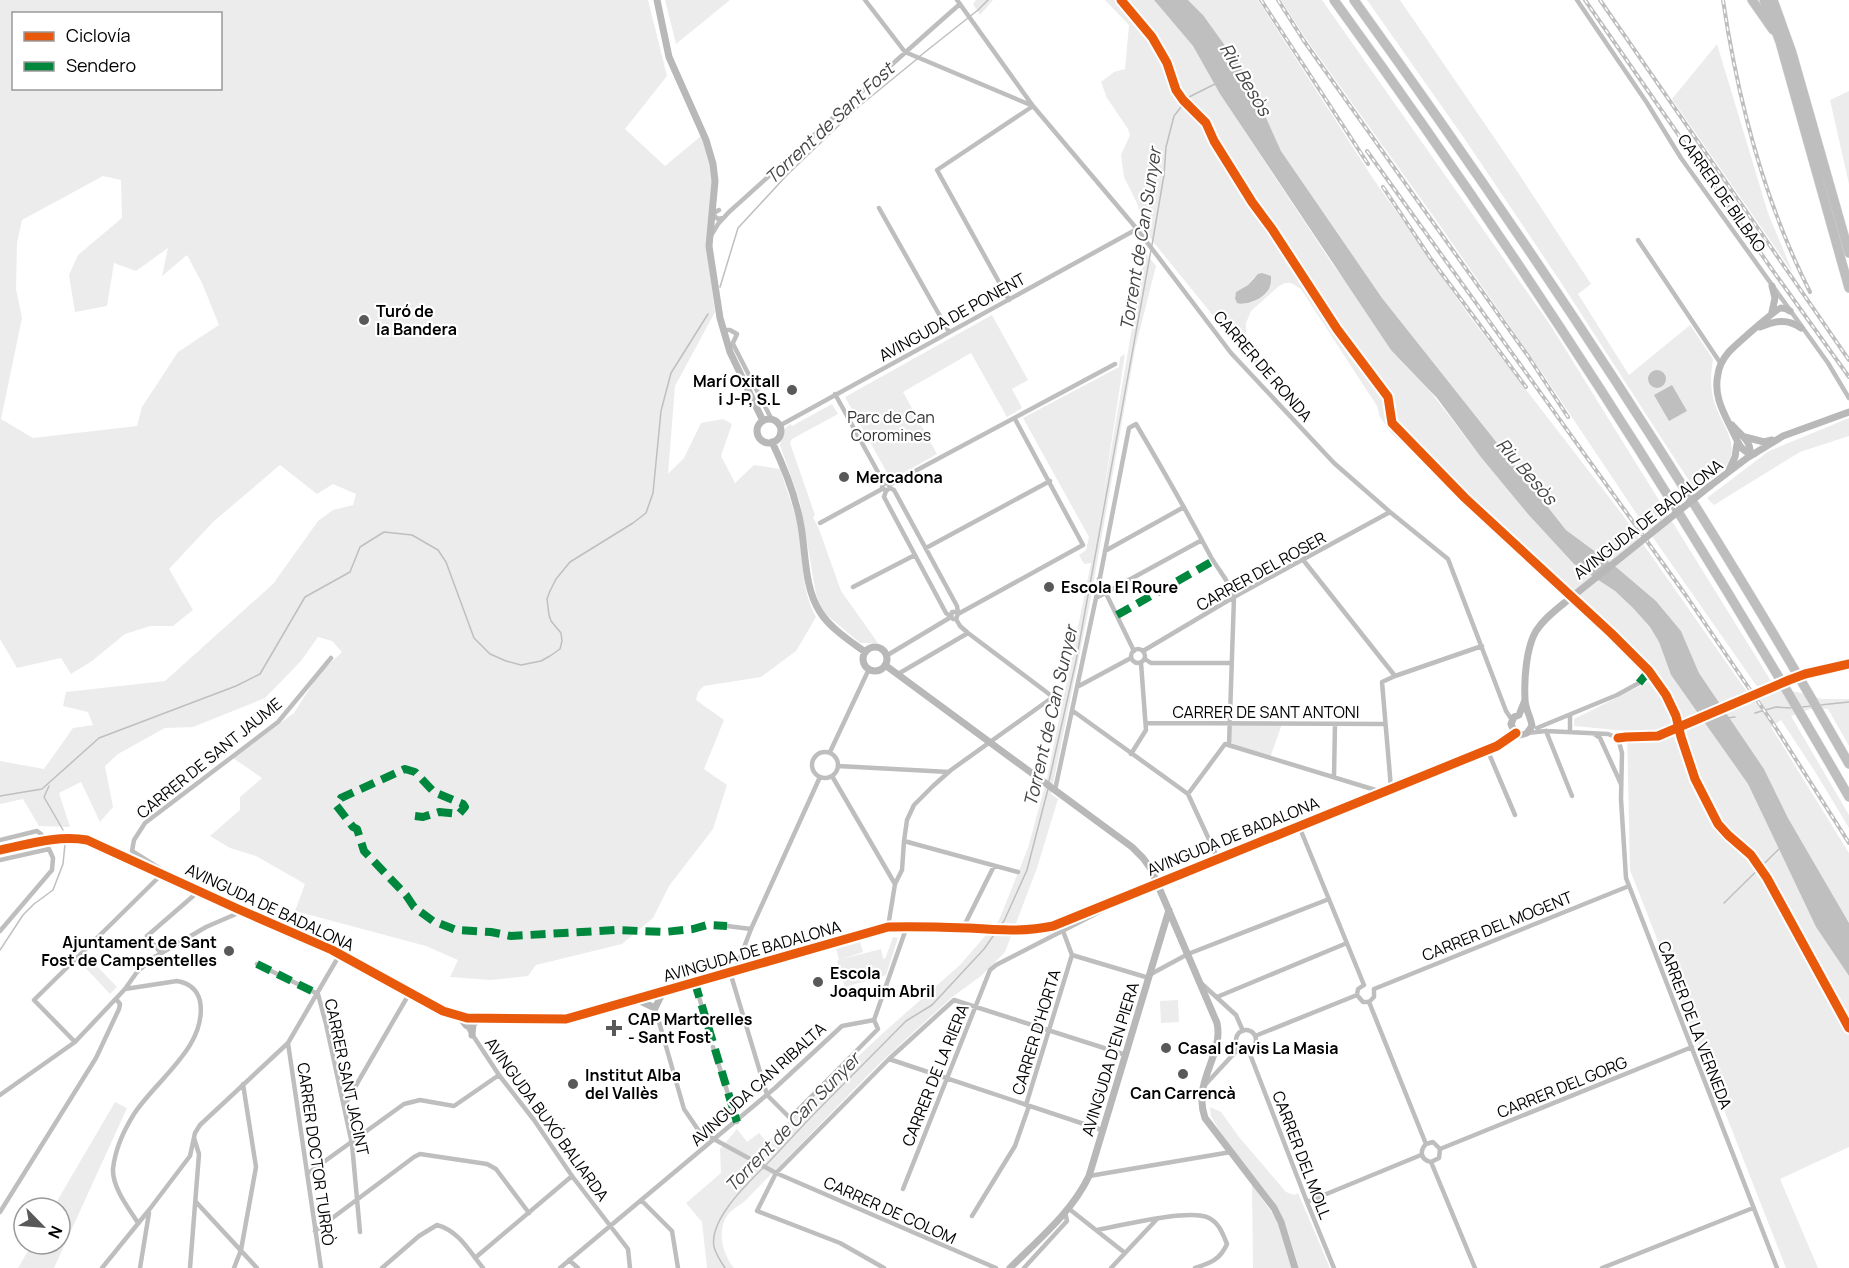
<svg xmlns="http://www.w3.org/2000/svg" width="1849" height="1268" viewBox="0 0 1849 1268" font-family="Manrope,sans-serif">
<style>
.green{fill:#ececec;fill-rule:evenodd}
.water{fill:#bfbfbf}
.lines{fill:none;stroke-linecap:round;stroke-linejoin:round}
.stream{stroke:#bfbfbf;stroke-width:1.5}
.highway-casing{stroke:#dbdbdb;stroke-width:10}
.street{stroke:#bebebe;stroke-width:4.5}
.secondary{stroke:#b8b8b8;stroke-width:7}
.highway{stroke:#bebebe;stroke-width:9}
.rail-casing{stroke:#bebebe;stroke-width:4}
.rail{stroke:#fff;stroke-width:1.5;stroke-dasharray:4.5;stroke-linecap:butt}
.secondary-bridge{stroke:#b8b8b8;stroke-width:7}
.quiet{stroke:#00873e;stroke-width:8;stroke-dasharray:15 8;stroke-linecap:butt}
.cycleway-casing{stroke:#fff;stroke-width:13}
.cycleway{stroke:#e8590c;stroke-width:9}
.poi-dot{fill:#595959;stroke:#fff;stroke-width:2}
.labels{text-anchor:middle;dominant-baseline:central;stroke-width:4.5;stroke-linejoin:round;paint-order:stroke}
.street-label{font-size:16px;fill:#000;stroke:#fff}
.poi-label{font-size:16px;font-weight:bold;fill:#000;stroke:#fff;text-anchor:start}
.park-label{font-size:16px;fill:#333;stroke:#fff}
.water-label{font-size:18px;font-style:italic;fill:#444;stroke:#fff}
</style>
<rect width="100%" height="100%" fill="#fff"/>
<!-- green -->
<path class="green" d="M0,0H648L667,76L625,129L665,166L701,136L709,157L712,180L706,246L715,312L675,386L668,474L684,458L701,423L723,419L732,424L721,456L735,483L754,465L780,469C786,489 794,508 798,528C803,558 801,590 816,617L796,651L761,677L704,686L698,692L696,700L724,720L704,769L727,785L713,829L669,886L653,918L622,944L536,965L528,976L491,980L450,977L458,960L426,946L295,911L305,884L256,856L230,848L210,836L240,810V797L262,778L233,758L294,713L319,674L342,652L332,641L318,637L301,661L265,698L193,727L165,728L118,754L105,766L113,807L100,822L81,782L59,793L70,827L39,826L23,799L0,804V761L44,769L73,728L93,725L88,712L63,706L66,692L165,681L273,584L318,521L333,510L353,505L356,494L333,484L317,494L280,465L213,522L169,569L193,610L173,626H150L125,634L92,661L71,674L61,658L17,668L0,639ZM14,14H220V88H14ZM103,176L121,180L122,218L78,255L69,275L75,312L107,306L114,263L136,271L168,248L162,276L187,255L202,283L219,325L178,352L142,407L137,426L33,438L1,419L22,318L16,289L17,243L22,220Z
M665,0H730L676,44Z
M976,0H993L980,15L973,4Z
M1105,0H1154L1193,46L1220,94L1333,265L1480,456L1574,564L1615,591L1633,608L1650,627L1659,642L1671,675L1748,784L1816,927L1849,976V1147L1780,1179L1818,1268H1786L1630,870L1627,731L1574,726V719L1652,680L1646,670L1485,519L1461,495L1391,433L1380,417L1377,406L1301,289L1291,283H1285L1279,286L1251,311L1246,323V335L1261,362L1271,383L1228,334L1146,233L1141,222L1138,205L1124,177L1121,155L1130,135L1128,129L1107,98L1101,82L1114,72L1125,69L1129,25ZM1254,277L1271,279C1270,284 1270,289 1267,293C1260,301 1244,307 1235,301L1236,292L1248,285Z
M1188,0H1258L1372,177L1470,317L1622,514L1754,702L1763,695L1640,519L1545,377L1439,224L1304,36L1281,0H1322L1551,326L1776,689L1797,692L1822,699H1849V746L1828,709H1810L1791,716L1849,815V828L1814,770L1781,720L1771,727L1849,853V923L1788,818L1764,769L1699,673L1681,631L1656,601L1616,567L1566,530L1382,298L1281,151L1253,89L1239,65L1203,15Z
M1367,0H1400L1515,168L1591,284L1578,294L1629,375L1690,325L1713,359C1711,372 1710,384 1713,397C1717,419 1741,442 1728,463C1723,472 1704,483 1695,490L1558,278L1464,138Z
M1717,44L1768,213L1793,273L1672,99Z
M1849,91V184L1830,100Z
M1145,252L1156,266L1135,349L1089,608L1051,794L1058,799L1037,868L1005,952L981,976L951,998L879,1064L745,1201C740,1205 733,1209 729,1213C716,1229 722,1254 734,1268H707L702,1222L686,1203L721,1173L720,1149L737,1129L747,1142L759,1133L767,1142L883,1033L960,965L999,920L1028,848L1047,778L1091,563L1084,564L1079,555L1086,550L1089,537L1023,418L1119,367L1120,357L1125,354L1103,497Z
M992,315L1028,380L1012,389L1022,408L1007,417L971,353L903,392L937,454L891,480L845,397Z
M832,404L838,414L792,439L790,443L815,515L813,517L819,529L841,591L878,643H860L822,611L816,594L800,502L780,445L785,429L790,424L792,426Z
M1849,418V436L1800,452L1714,505L1707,498L1769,451Z
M1229,724H1282L1270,758L1231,746Z
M893,937L898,938L886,975L845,987L837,961L839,960L836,949L860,942L863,952L842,959L881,949L883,958L885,959Z
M89,958L117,987L110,994L82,964Z
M1178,1000L1179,1022L1161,1023L1160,1001Z
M115,1102L127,1108L54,1268H18L32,1244H60V1208H53Z
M1210,1107L1221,1112L1239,1137L1286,1192L1294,1195L1298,1193L1330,1268H1299L1286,1226L1219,1130L1211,1116Z
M1252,1185L1277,1220L1292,1268H1253Z"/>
<!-- water -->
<path class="water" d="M1154,0H1188L1203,15L1239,65L1253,89L1281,151L1382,298L1566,530L1616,567L1656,601L1681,631L1699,673L1764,769L1788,818L1849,923V976L1816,927L1748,784L1671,675L1659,642L1650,627L1633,608L1615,591L1574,564L1528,514L1480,456L1437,398L1391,350L1220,94L1193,46Z
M1262,273L1271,276C1271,280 1271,283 1270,286C1267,298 1247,306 1237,303L1235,299L1236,292L1248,285L1258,274Z
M1648 379a9 9 0 1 1 18 0a9 9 0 1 1-18 0Z
M1672,385L1687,411L1669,421L1654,395Z"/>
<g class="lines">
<!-- stream -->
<path class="stream" d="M920,56L978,10L988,0
M1152,245L1164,175L1166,147L1174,116L1189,97L1215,84
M720,287L738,228L787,175L857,108L917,59
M1820,705L1849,702
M1802,707L1812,706
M1755,713L1776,707L1791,708
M1727,718L1735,717
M1049,781L1076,661L1151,250
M49,786L44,797L63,830
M0,796L42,789L99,738L236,686L260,674L305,597L350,572L360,547L384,532L412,535L438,550L446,562L474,638L490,654L506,661L521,665L541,661L550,656L560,649L562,641L561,633L551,621L549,615L547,599L550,591L556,579L570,562L633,523L646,513L653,493L661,411L671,373L708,314
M1724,903L1779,849
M999,928L1004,921L1027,870L1048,789
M0,950L23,915L34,904L53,890L63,864L65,844
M766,1165L809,1119L906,1021L932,1005L984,949L996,932
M725,1268C721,1262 716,1254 714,1247C709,1220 746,1185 763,1168"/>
<!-- highway casing -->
<g class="highway-casing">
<path id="highway" d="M1334,0C1520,256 1691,523 1849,797
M1354,0C1531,246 1700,500 1849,764
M1752,0L1773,30
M1764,0L1780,42L1849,288
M1773,0L1792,53L1849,253"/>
</g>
<!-- street -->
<path class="street" d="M865,0L905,52L1033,106
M957,0L1033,106L1137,229L1231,353L1334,463L1390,512L1448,559L1506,711L1512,720
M1577,0L1647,103L1681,158L1828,363L1849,398
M879,208L949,332
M719,210L712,214L718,219L723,218
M712,234L718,224L729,212C806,143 882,72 960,4
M1638,240L1721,364
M1009,300L937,170L1033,106
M724,330H730L737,334L732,345
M733,344L772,420
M835,394L884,483
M779,426L1137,229
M889,485L1115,364
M890,488L886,491L882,487L883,484L887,483L889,485L890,488L894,490L957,606L958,613
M886,491L884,497L946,613L950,616
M820,523L882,489
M926,548L1050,481
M1105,551L1184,507
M1304,561L1395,676L1382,682L1391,788
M1099,579L1134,651
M853,587L915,555
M1096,598L1202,540
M951,617L953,619H956L958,614L1083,545L1015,419
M1131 656a7 7 0 1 1 14 0a7 7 0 1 1-14 0Z
M1143,651L1234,597L1390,512
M886,656L951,617L952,612H956L958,614
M1145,659L1151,663H1231
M898,674L968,633
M1395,676L1482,646
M1077,687L1131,658
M1073,711L1188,794L1218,859
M1570,716V732
M1147,723L1385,724
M1537,728L1617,695L1639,683
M1546,731L1572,796
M1527,733L1546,731L1608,734L1618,738L1622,753L1621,799L1626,878L1777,1268
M1594,734L1600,738L1621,784
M1487,749L1515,815
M830,752L869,669
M812 765a13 13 0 1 1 26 0a13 13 0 1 1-26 0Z
M1131,754L1146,730L1141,663
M838,766L949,772
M832,776L895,884
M1334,777L1335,724
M1055,790L1096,598L1129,428L1136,424C1162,468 1187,512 1211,557C1219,571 1230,582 1234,597L1229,745
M1188,794L1225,744L1382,792
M1299,826L1364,985
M0,840L37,831L41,834L44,841
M904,841L907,820L914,805L933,786L951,770L1053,697L968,633L960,626L956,619
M0,860L49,849L53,858L52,870L0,931
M157,872L159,868L132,851L134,840L145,823L278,722L331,658
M727,926L751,929
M888,927L895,884L902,870L904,841L1018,872
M963,928L994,866
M160,952L147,936L199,891
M1072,955L1149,978
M257,964L318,994L326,1024L352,1144L360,1232
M735,971L751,929L820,777
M1151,974L1188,954L1329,899
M695,983L710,1035
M1202,984L1236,1015L1243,1031
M1364,985L1358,989L1357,995L1363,1002H1369
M125,989L177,981C189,983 197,989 200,1001C208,1046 156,1080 134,1114C124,1130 115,1150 113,1169C112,1187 129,1209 138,1223
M1374,989L1629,886
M1217,997L1347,943
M1369,1002L1426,1144
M1369,1002L1374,997V989
M655,1008L684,1109L699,1131L776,1173L996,1268
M874,1020L907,926
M466,1025L499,1075L534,1120L572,1176L628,1249L630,1268
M1236 1040a10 10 0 1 1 20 0a10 10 0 1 1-20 0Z
M1255,1036L1357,995
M75,1042L34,1000L162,874
M288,1043L321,1268
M713,1047L737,1122
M1248,1049L1307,1202L1334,1268
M889,1059L1102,1130
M1205,1085L1240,1047
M0,1095L75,1042L125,989L137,972L153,958L206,927L236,914L238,909
M1026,1105L1072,955L1063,931
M344,1106L409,994
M1426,1144L1433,1142L1440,1149L1439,1158L1431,1162
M1426,1144C1419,1151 1421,1160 1431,1162
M1440,1149L1692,1047
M1431,1162L1475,1268
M307,1174L404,1104L420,1100L454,1106L499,1075
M1089,1176L1231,1152
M903,1189L990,970L996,965L1111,906
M641,1200L672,1231L678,1268
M196,1202L257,1268
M1307,1202L1421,1155
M1068,1208L1125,1253
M0,1212L96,1058L119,1009L120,1004L116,999
M972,1216L1015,1146L1029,1106
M1097,1230C1119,1226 1190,1208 1209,1218C1219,1223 1223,1234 1227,1244C1220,1260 1210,1263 1195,1268
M315,1231L414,1157L420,1154L487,1164L496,1169L529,1213
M475,1258L572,1176
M569,1260L578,1268
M102,1268L149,1210L190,1156L195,1133L200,1125L288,1043L340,954
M140,1268L149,1213
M190,1268L199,1154L194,1138
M234,1268L241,1250L256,1167L243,1084
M382,1268L419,1236L437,1225C459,1231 469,1251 483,1268
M560,1268L775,1088L842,1026L874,1020L878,1029L790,1118L767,1095L730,972
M884,1268L840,1243L757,1211L776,1173L889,1059L954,1000L1126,1055
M1024,1268L1067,1221L1065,1211
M1111,1268L1157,1219
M1602,1268L1753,1208"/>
<!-- secondary -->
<path class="secondary" d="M657,0L669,57L706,140L713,164L715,181L709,246L720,318L730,352L763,421
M1772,312L1775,298L1772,286
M1760,327C1775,321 1787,318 1801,328
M757 431a12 12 0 1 1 24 0a12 12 0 1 1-24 0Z
M1732,425C1740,435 1754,442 1749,457
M1745,437L1764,442L1772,440
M772,442C785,469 796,497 801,526C806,554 804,587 820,612C830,628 850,641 865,652
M1754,454C1741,453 1738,442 1733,432C1724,413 1713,396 1718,374C1719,367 1723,359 1728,353C1732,348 1777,308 1781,308C1785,308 1787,309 1790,311
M1729,470L1735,457L1737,444
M1710,486L1747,458L1783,436L1849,412
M863 659a12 12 0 1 1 24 0a12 12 0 1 1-24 0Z
M885,665L1132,847L1143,858L1151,869L1217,1023C1224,1055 1192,1081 1205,1118L1274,1208L1281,1222L1295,1268
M1525,700L1519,715L1514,717L1511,724L1514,731L1520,735L1527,733L1532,726C1531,717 1525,709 1525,699C1524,680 1526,648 1536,631C1543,620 1553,612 1563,604
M0,850C29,844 58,835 87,840L238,909L332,950L443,1011L467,1018L566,1019L888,927C915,926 941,927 968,928C997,930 1025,932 1053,926L1497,746L1516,733
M638,1000L655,1008L663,992
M459,1016L466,1025
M472,1035L473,1024L480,1018
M1010,1268C1038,1240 1072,1212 1089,1176L1169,910"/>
<!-- highway -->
<use href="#highway" class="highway"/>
<!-- rail casing -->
<g class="rail-casing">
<path id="rail" d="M1261,0L1368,164
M1278,0L1304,41L1528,356L1568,417
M1585,0L1771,268L1849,377
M1600,0L1849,360
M1723,0C1738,101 1764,201 1810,292
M1367,151L1687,597L1774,725L1849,843
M1383,187L1431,259L1526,387"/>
</g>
<!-- rail -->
<use href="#rail" class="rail"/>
<!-- secondary-bridge -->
<path class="secondary-bridge" d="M1563,604L1710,486"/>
<!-- quiet -->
<path class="quiet" d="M1117,615L1213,561
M1639,683L1649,671
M415,816L423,817L439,812L459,814L465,807L463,804L434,792L415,772L405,769L341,798L336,805L353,827L357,829L364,851L406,895L414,907L433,921L456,930L491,932L511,936L616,930L665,932L693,929L707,925L727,926
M257,964L318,994
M695,983L737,1122"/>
<!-- cycleway casing -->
<g class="cycleway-casing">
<path id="cycleway" d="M1121,0L1152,37L1167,63L1176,90L1183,100L1206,123L1214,141L1252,202L1272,229L1337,329L1388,397L1392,423L1465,498L1611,633L1649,671L1666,695L1676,716L1681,737L1695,779L1718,824L1728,835L1751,855L1767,878L1849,1028
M1618,738L1626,737L1658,736L1789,680L1805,674L1849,664
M0,850C29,844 58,835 87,840L238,909L332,950L443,1011L467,1018L566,1019L888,927C915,926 941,927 968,928C997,930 1025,932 1053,926L1497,746L1516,733"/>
</g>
<!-- cycleway -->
<use href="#cycleway" class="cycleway"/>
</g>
<!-- markers -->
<g class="poi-dot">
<circle cx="364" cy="320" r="6"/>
<circle cx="792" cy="390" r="6"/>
<circle cx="844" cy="477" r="6"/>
<circle cx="1049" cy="587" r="6"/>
<circle cx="229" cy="951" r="6"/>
<circle cx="818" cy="982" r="6"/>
<path d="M611 1019h6v6h6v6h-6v6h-6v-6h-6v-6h6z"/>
<circle cx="1166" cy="1048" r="6"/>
<circle cx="1183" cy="1074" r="6"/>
<circle cx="573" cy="1084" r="6"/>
</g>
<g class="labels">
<!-- street labels -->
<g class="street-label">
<text transform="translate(1722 193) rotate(55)">CARRER DE BILBAO</text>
<text transform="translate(952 317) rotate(-29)">AVINGUDA DE PONENT</text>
<text transform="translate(1263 366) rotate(49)">CARRER DE RONDA</text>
<text transform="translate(1648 519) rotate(-38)">AVINGUDA DE BADALONA</text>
<text transform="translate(1261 571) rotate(-29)">CARRER DEL ROSER</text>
<text x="1266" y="712">CARRER DE SANT ANTONI</text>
<text transform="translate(209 758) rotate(-39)">CARRER DE SANT JAUME</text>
<text transform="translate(1233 836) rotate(-22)">AVINGUDA DE BADALONA</text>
<text transform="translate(270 907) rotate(25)">AVINGUDA DE BADALONA</text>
<text transform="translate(1497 926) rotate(-22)">CARRER DEL MOGENT</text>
<text transform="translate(752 951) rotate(-16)">AVINGUDA DE BADALONA</text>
<text transform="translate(1695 1025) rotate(69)">CARRER DE LA VERNEDA</text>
<text transform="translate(1036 1032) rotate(-73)">CARRER D'HORTA</text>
<text transform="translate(1110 1059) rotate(-73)">AVINGUDA D'EN PIERA</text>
<text transform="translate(935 1075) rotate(-68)">CARRER DE LA RIERA</text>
<text transform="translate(347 1077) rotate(78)">CARRER SANT JACINT</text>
<text transform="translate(758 1084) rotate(-42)">AVINGUDA CAN RIBALTA</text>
<text transform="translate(1562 1087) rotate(-22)">CARRER DEL GORG</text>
<text transform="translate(547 1119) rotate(54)">AVINGUDA BUXÓ BALIARDA</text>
<text transform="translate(316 1154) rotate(82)">CARRER DOCTOR TURRÒ</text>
<text transform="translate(1302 1155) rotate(69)">CARRER DEL MOLL</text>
<text transform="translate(890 1210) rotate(24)">CARRER DE COLOM</text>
</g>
<!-- poi labels -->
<g class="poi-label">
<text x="376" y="311">Turó de<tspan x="376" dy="18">la Bandera</tspan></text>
<text x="780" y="381" text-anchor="end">Marí Oxitall<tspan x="780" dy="18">i J-P, S.L</tspan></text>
<text x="856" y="477">Mercadona</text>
<text x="1061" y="587">Escola El Roure</text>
<text x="217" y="942" text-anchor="end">Ajuntament de Sant<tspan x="217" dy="18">Fost de Campsentelles</tspan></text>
<text x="830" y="973">Escola<tspan x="830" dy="18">Joaquim Abril</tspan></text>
<text x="628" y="1019">CAP Martorelles<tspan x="628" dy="18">- Sant Fost</tspan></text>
<text x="1178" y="1048">Casal d'avis La Masia</text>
<text x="585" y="1075">Institut Alba<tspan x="585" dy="18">del Vallès</tspan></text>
<text x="1183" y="1093" text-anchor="middle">Can Carrencà</text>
</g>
<!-- park labels -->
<g class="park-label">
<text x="891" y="417">Parc de Can<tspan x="891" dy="18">Coromines</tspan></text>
</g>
<!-- water labels -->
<g class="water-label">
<text transform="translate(1246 79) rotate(59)">Riu Besòs</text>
<text transform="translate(829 123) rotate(-43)">Torrent de Sant Fost</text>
<text transform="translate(1140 239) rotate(-81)">Torrent de Can Sunyer</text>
<text transform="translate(1527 471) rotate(49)">Riu Besòs</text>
<text transform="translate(1050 716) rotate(-77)">Torrent de Can Sunyer</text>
<text transform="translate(792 1122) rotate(-46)">Torrent de Can Sunyer</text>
</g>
</g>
<!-- legend -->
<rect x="12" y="12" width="210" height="78" fill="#ffffff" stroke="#999999" stroke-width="1.5"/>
<rect x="24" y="32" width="30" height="9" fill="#e8590c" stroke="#999999" stroke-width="1.5"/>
<text x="66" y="42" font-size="18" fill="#000000">Ciclovía</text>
<rect x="24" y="62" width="30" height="9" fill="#00873e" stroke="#999999" stroke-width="1.5"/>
<text x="66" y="72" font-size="18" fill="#000000">Sendero</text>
<!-- north arrow -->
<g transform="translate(42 1226) rotate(115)"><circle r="28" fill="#ffffff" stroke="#999999" stroke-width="1.5"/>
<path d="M0-4.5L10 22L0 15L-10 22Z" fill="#595959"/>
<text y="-9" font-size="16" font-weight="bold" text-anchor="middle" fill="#000000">N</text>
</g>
</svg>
